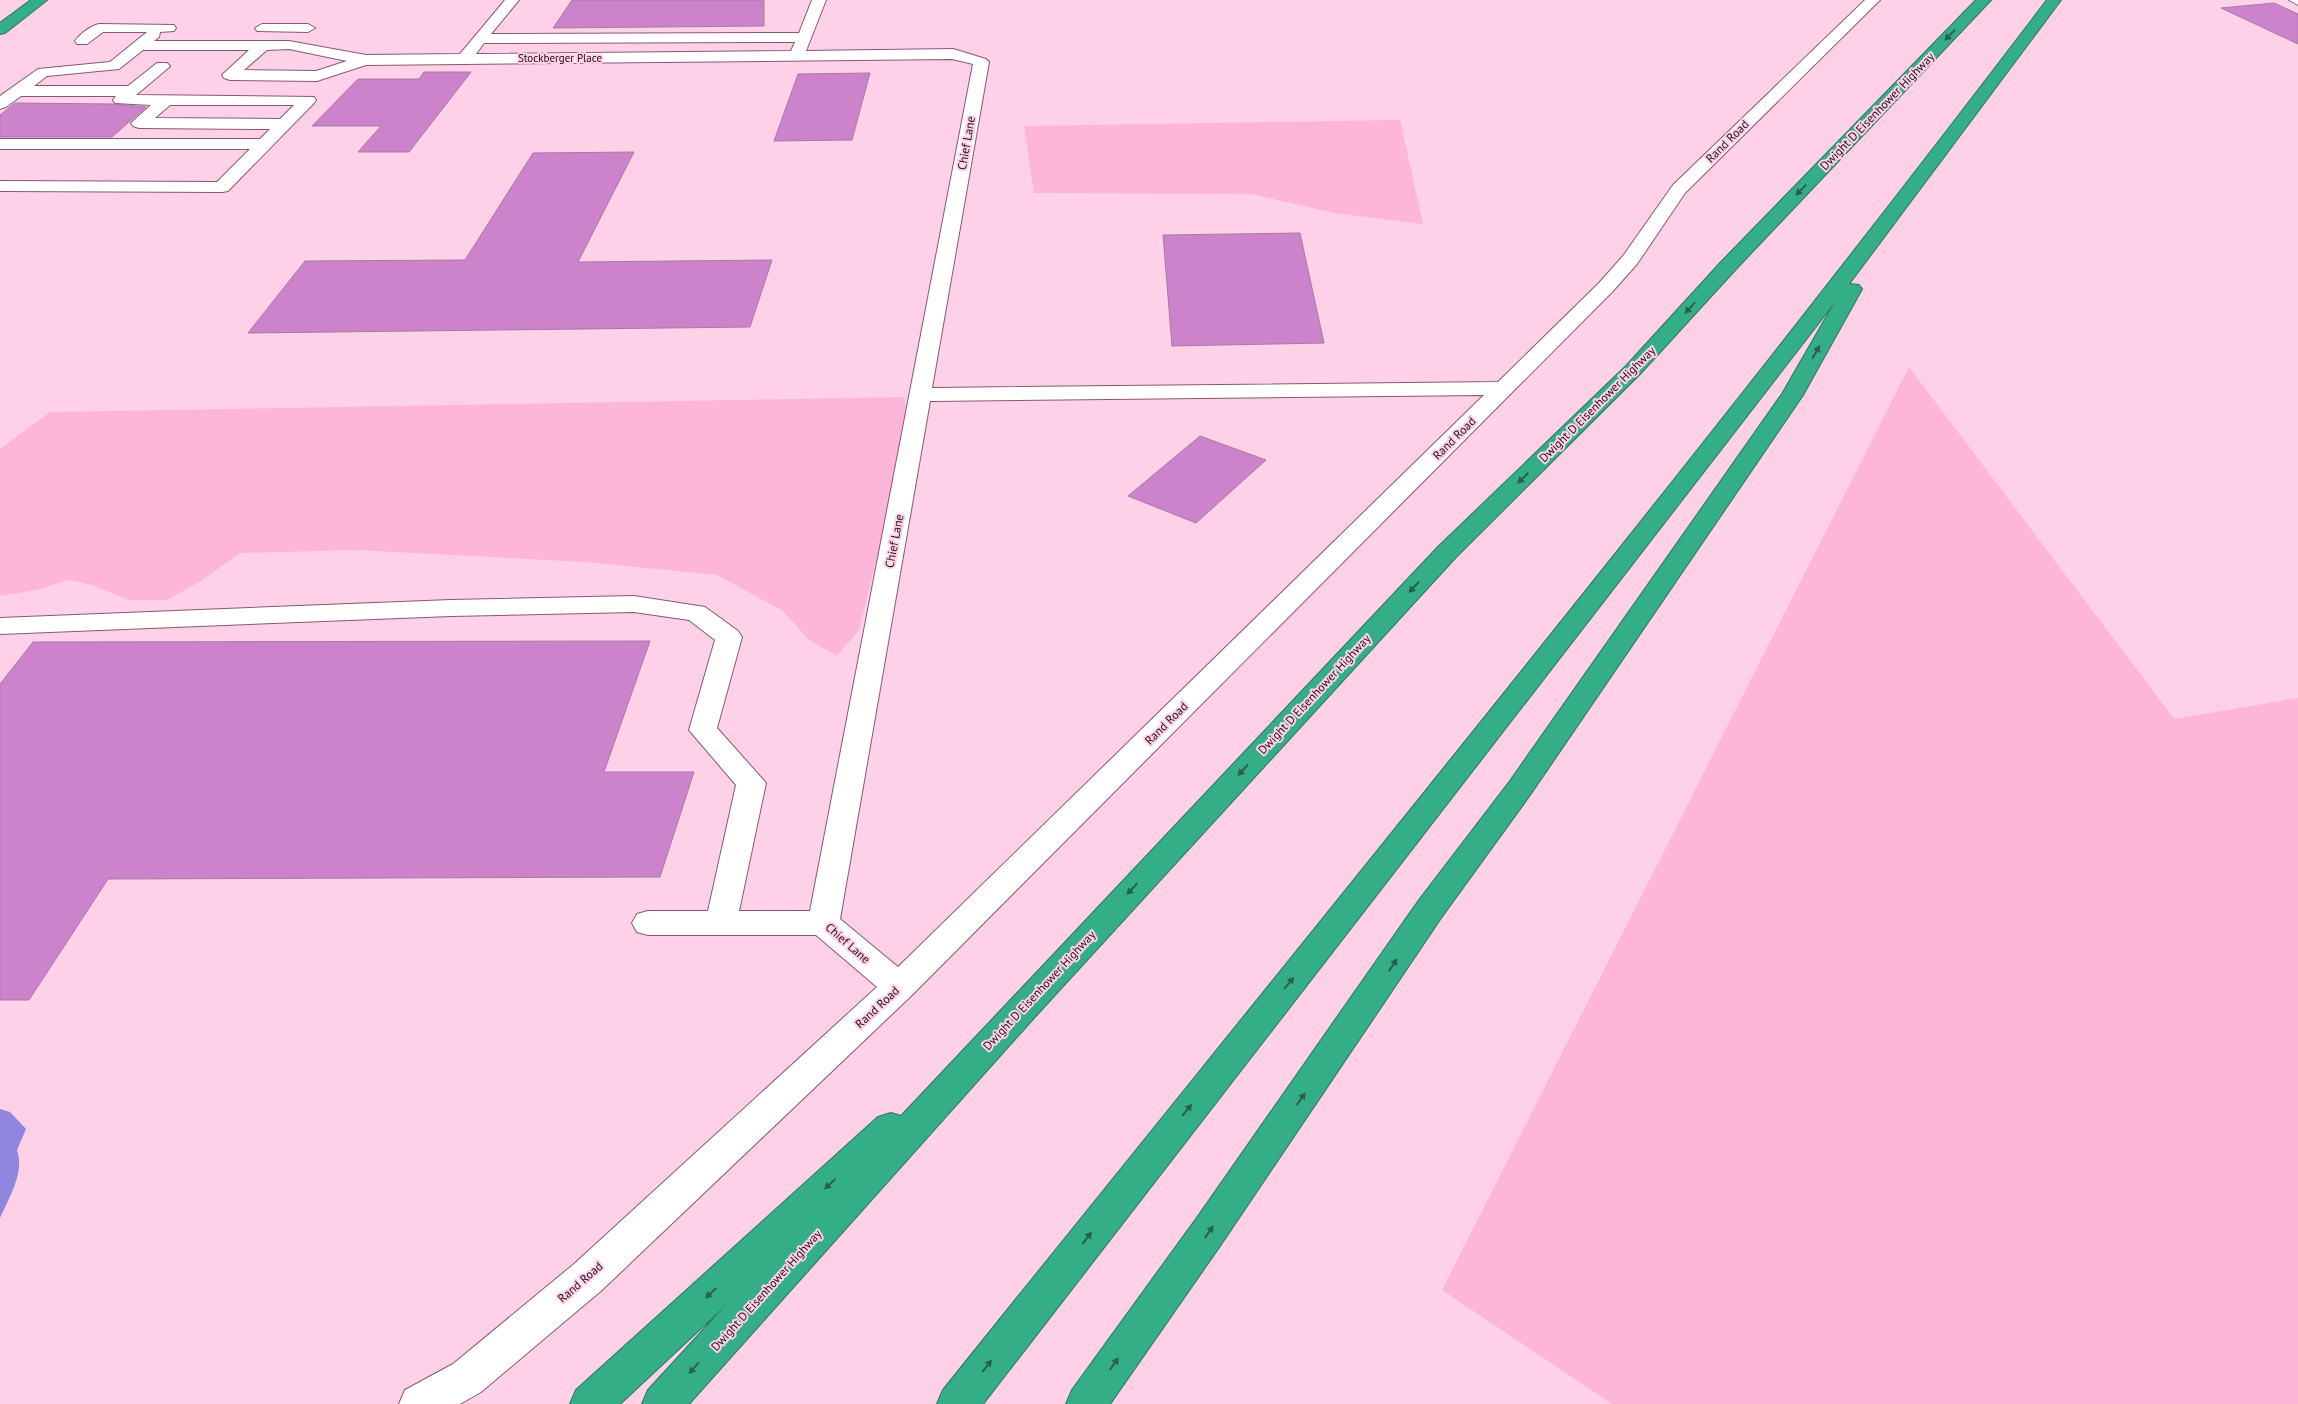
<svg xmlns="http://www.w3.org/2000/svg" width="2298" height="1404" viewBox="0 0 2298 1404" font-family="'PT Sans',sans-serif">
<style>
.green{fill:#feb5da}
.water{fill:#9086e0}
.building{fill:#cc83cc;stroke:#a37ca3}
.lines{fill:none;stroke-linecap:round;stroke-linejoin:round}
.minor-casing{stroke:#885871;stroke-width:2}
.highway-casing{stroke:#2d7661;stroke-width:2}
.minor{fill:#fff;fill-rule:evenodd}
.highway{fill:#33ae87;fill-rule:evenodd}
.oneway{fill:#2a5e50}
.labels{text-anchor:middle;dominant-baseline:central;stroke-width:4;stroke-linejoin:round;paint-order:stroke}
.far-street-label{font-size:11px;fill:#220f1a;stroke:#ffd1e8}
.street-label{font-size:12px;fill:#220f1a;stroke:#ffd1e8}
</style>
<rect width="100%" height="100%" fill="#ffd1e8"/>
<!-- green -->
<path class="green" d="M1400,120L1423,224L1334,213L1251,194L1034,193L1024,126Z
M1909,367L2174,719L2298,698V1404H1612L1442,1290Z
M904,397L910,424L859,630L837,656L809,640L783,611L717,575L585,562L356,550L240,553L201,581L167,600H129L92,585L69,580L36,590L0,596V449L50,412Z"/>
<!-- water -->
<path class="water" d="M0,1109L10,1112L26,1129L17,1150C25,1172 9,1198 0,1218Z"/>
<!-- building -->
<path class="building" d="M572,0H764V26L553,28Z
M2274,3L2298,14V44L2221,8Z
M424,72H471L409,152H358L381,126H312L358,79H419Z
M870,73L852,140L774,141L798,74Z
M15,103L113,104L146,107L112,137H0V115Z
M634,152L578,262L772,260L750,327L248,333L305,261L465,260L533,153Z
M1300,233L1324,343L1172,346L1163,235Z
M1200,436L1266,460L1196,523L1128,496Z
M650,641L604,772H694L660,877L108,879L29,1000H0V684L33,642Z"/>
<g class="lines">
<!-- minor casing -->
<g class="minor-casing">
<path id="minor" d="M505,0H519L491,34L799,33L812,0H826L806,51L953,49L986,59L989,62L932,388L1498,382L1599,283L1623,256L1673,185L1865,0H1880L1685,193L1637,264L1613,291L911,996L602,1290L481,1392L460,1404H399L405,1390L453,1364L574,1264L877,987L816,935H648L637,932L632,923L637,914L648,911H708L736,785L689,730L715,640L689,620L634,612L451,616L0,634V618L451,600L634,596L705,607L738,631L742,637L717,728L766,783L739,911H810L973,64L952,59L366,65L317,81L230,80L224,78L222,75L249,50H143L119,69L47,76L34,86H128L157,63H167L170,66L167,69L136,95L314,97L316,100L314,103L228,191L222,192L0,191V181L217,182L250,149H0V139H260L270,129L139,128L133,126L131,123L151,105L115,103L113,100L116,96H21L6,107L0,109V96L38,69L110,62L147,32H103L87,44H77L75,41C80,34 90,26 99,24L174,25L176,28L174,31L160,32L159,37L154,41H289L366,55L460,54ZM795,42L791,51L476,54L484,43ZM289,49L347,61L316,71L244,70L267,50ZM170,105H294L280,119L155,118ZM1484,395L898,967L840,919L930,401Z
M2289,0H2298V5Z
M262,24H308L315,28L308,32L257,31L255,28Z"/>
</g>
<!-- highway casing -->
<g class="highway-casing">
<path id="highway" d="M31,0H47L5,33L0,34V23Z
M1976,0H1991L1736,269L1640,374L1456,557L1033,1019L689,1404H642L648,1390L727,1304L620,1404H570L576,1390L878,1117L891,1113L901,1116L1438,547L1626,366L1722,261Z
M2047,0H2061L1849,284L1859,285L1862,289L1803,395L1530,795L1441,918L1222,1243L1110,1404H1066L1072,1390L1196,1219L1419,900L1510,781L1782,394L1835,302L983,1404H937L943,1390C1313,929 1689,471 2047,0Z"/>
</g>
<!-- minor -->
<use href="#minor" class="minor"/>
<!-- highway -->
<use href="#highway" class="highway"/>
</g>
<!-- one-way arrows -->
<defs><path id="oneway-solid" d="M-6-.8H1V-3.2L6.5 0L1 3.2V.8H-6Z" transform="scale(1.25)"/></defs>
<g class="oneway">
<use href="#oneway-solid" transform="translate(1950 35) rotate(134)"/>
<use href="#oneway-solid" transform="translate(1801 190) rotate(134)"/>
<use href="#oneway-solid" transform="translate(1690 308) rotate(132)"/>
<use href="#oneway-solid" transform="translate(1816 352) rotate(-60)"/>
<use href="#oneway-solid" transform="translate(1523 478) rotate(136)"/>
<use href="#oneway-solid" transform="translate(1414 587) rotate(133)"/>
<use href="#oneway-solid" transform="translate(1243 770) rotate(133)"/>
<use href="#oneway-solid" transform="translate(1132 889) rotate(133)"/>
<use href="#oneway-solid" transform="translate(1393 965) rotate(-56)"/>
<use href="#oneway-solid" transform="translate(1289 983) rotate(-51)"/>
<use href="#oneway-solid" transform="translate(1301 1099) rotate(-55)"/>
<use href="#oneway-solid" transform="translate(1187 1110) rotate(-51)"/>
<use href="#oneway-solid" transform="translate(830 1184) rotate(137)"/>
<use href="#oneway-solid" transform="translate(1209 1232) rotate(-55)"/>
<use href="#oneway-solid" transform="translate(1087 1238) rotate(-52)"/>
<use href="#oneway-solid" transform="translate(711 1293) rotate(137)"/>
<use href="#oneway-solid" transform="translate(1114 1364) rotate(-55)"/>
<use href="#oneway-solid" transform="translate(987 1366) rotate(-52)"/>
<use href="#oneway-solid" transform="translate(694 1368) rotate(132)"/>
</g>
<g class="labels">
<!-- far-street labels -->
<g class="far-street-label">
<text x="560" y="58">Stockberger Place</text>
</g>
<!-- street labels -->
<g class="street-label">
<text transform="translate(1877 111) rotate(-46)">Dwight D Eisenhower Highway</text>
<text transform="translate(1727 141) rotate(-45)">Rand Road</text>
<text transform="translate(966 143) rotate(-80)">Chief Lane</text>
<text transform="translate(1597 404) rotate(-45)">Dwight D Eisenhower Highway</text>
<text transform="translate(1454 438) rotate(-45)">Rand Road</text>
<text transform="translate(894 541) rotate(-79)">Chief Lane</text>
<text transform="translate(1314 694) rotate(-47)">Dwight D Eisenhower Highway</text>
<text transform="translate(1166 723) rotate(-45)">Rand Road</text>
<text transform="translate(848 943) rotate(41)">Chief Lane</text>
<text transform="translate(1039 990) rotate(-47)">Dwight D Eisenhower Highway</text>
<text transform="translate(877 1007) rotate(-43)">Rand Road</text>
<text transform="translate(580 1282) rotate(-41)">Rand Road</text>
<text transform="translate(766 1290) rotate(-48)">Dwight D Eisenhower Highway</text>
</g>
</g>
</svg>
